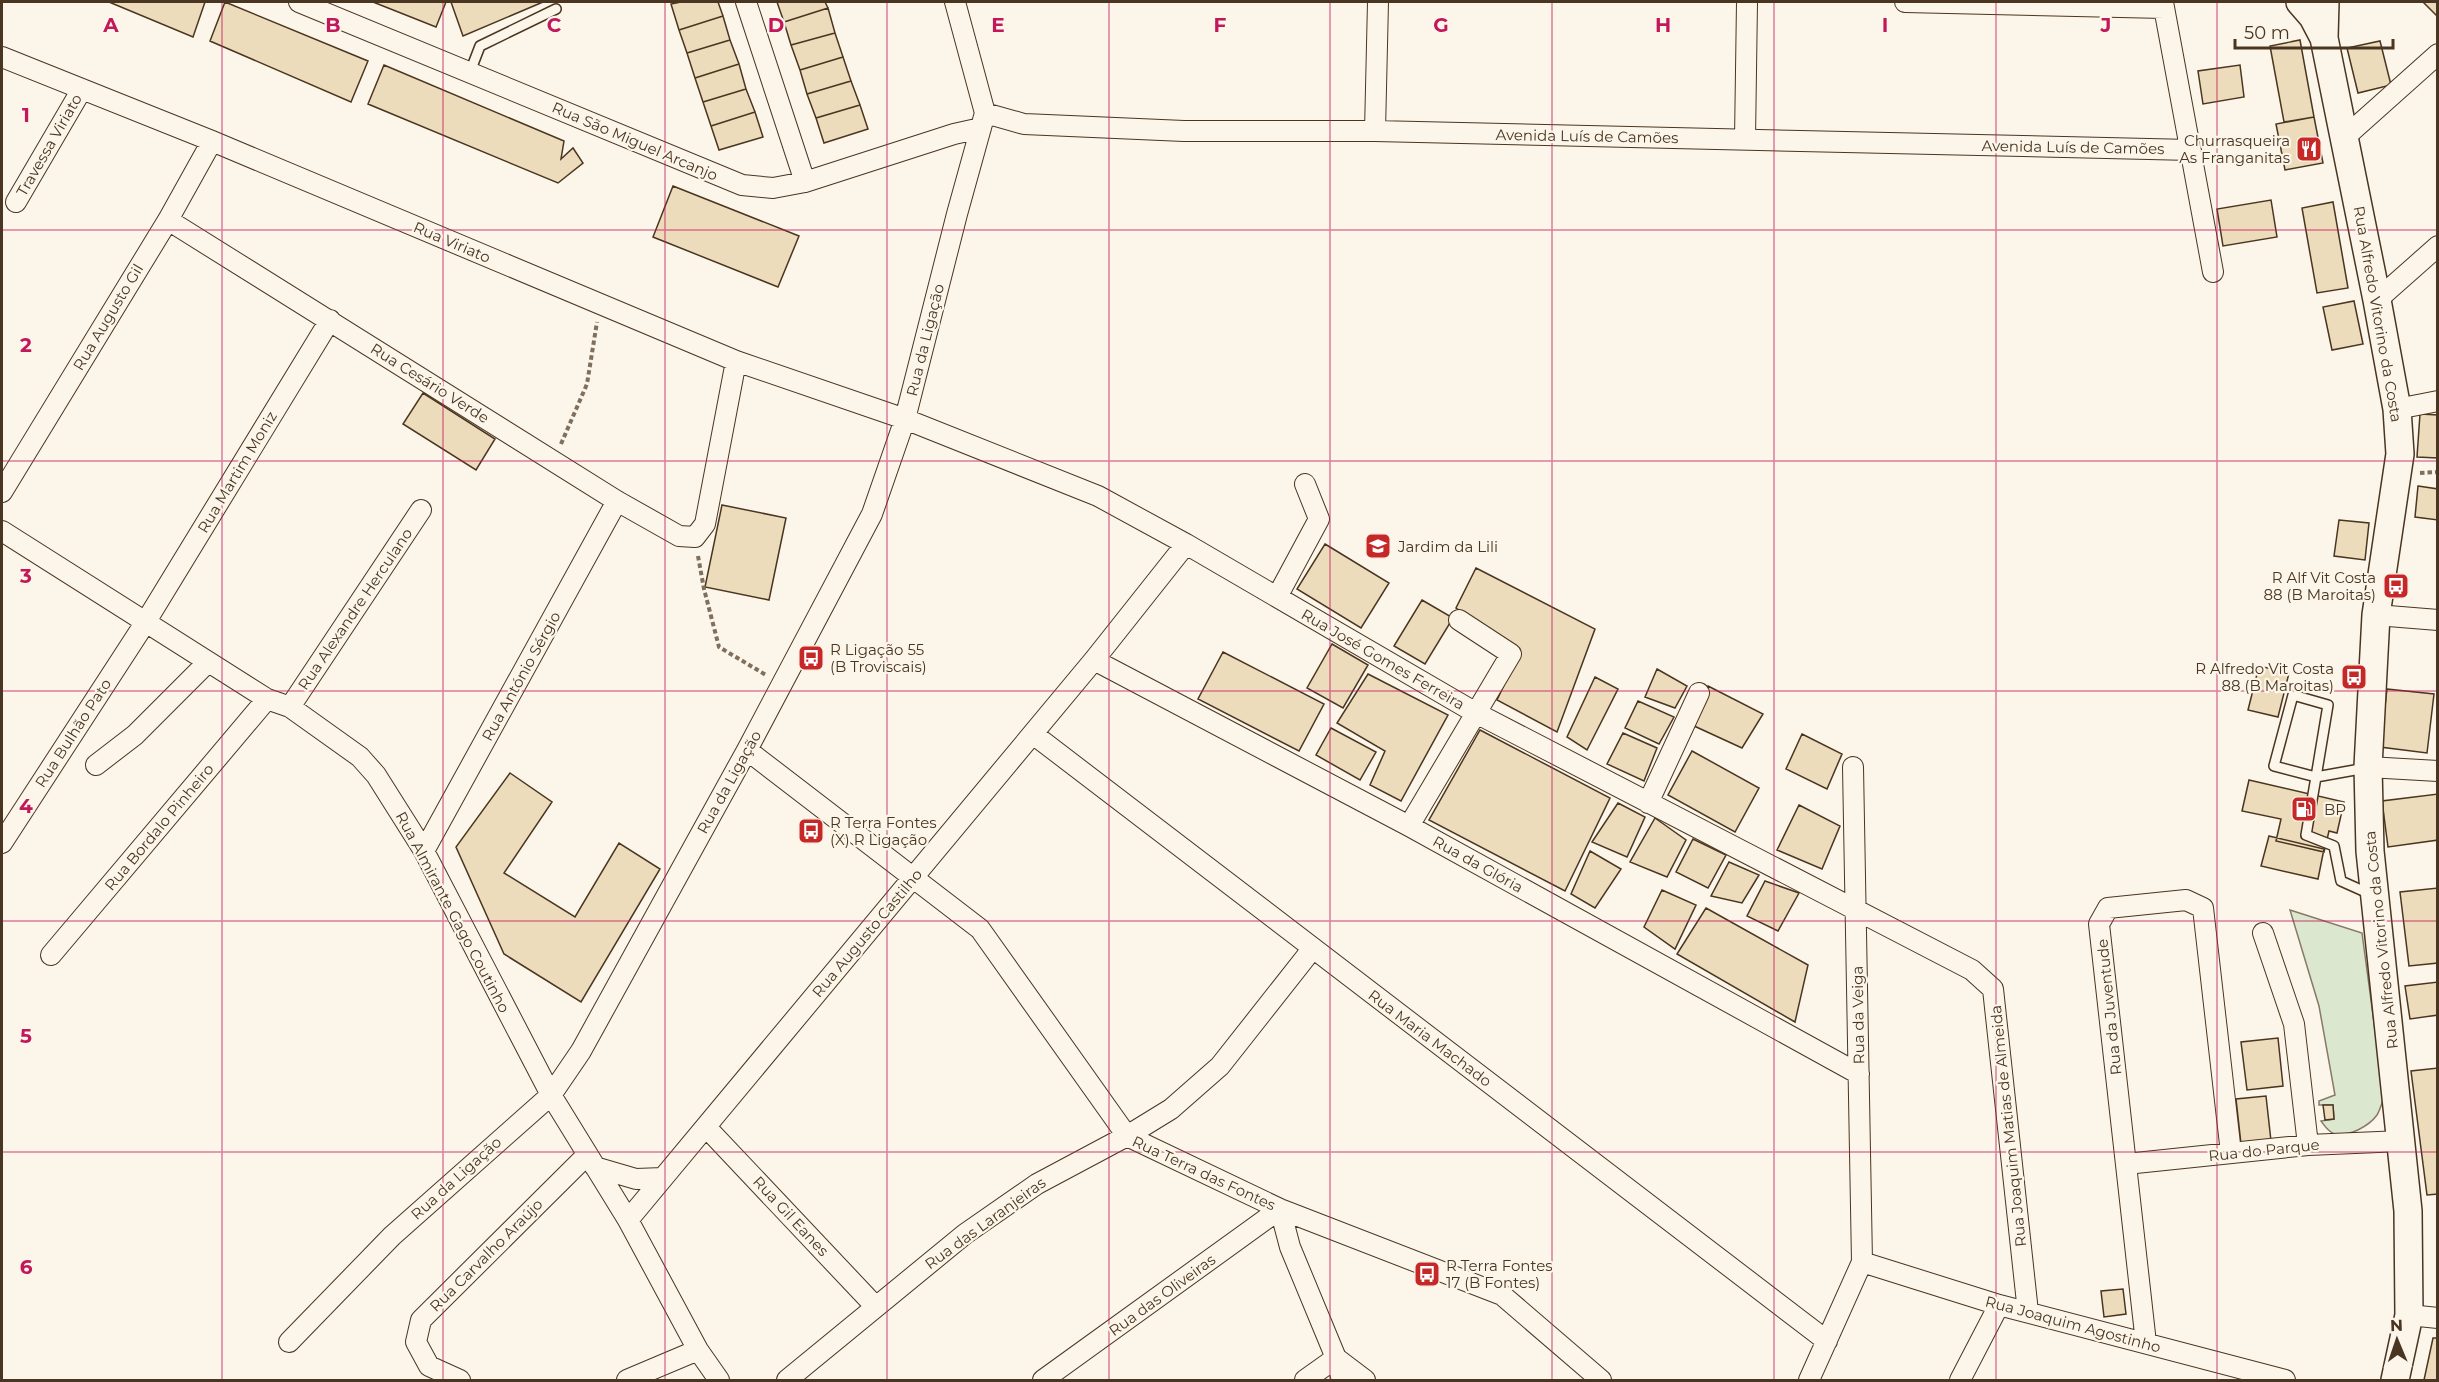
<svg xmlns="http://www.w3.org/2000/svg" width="2439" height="1382" viewBox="0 0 2439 1382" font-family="Montserrat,sans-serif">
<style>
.green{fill:#dce7d0;stroke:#887966;stroke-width:1.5}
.building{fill:#ecdcbc;stroke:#4a3520;stroke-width:1.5}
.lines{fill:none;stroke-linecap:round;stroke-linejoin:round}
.lane-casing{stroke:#4a3520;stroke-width:12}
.street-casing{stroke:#4a3520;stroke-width:22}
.secondary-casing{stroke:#4a3520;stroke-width:30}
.path{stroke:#7f6f5c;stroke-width:4;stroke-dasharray:4.5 3;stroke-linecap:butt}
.lane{stroke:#fbf6e9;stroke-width:9}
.street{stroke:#fbf6e9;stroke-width:20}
.secondary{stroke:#fbf6e9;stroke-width:27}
.grid{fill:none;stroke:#c2185b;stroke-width:1.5;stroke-opacity:0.55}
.labels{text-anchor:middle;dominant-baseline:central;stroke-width:4.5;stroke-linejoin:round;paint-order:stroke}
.street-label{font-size:15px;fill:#4a3520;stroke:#fbf6e9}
.poi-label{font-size:15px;fill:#4a3520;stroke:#fbf6e9;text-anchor:start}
.grid-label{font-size:20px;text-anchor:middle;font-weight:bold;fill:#c2185b;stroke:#fbf6e9;stroke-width:4.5;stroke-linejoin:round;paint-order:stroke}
</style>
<rect width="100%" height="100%" fill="#fbf6e9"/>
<!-- green -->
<path class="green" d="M2290,910L2362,933L2384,1097C2382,1103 2380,1110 2377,1115C2369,1126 2349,1137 2335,1134C2328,1132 2325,1126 2321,1121L2334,1119L2333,1105H2319V1101L2335,1095L2319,1006Z"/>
<!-- building -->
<path class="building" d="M109,2H205L193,37Z
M225,2L368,61L351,102L210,41Z
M373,2H446L436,27Z
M451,2H543L463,36Z
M681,2H718L723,16L679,30L671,4Z
M777,2H825L828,8L784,22Z
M2423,2H2438V17Z
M828,8L835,33L791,45L784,22Z
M723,16L730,40L687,53L679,30Z
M835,33L843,57L800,70L791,45Z
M730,40L739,64L695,78L687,53Z
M2300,40L2314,117L2284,122L2270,46Z
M2380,41L2391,85L2358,93L2347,48Z
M843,57L851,81L807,94L800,70Z
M739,64L746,89L703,102L695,78Z
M384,65L564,141L561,159L573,148L583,163L558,183L368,104Z
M2240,65L2244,97L2203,104L2198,71Z
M851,81L860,105L816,118L807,94Z
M746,89L755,112L711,126L703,102Z
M860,105L868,129L824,143L816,118Z
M755,112L763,137L719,150L711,126Z
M2314,117L2323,163L2285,170L2276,124Z
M673,186L799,236L778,287L653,237Z
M2271,200L2277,237L2223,246L2217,209Z
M2333,202L2348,288L2317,293L2302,208Z
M2354,301L2363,344L2332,350L2323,307Z
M423,393L495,439L476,470L403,424Z
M2420,414L2438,415V458L2417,457Z
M2418,486L2438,489V520L2415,517Z
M722,505L786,518L769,600L705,587Z
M2339,520L2369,523L2365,560L2334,556Z
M1325,544L1389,583L1361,628L1297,589Z
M1476,568L1595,629L1557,732L1497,700L1520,651L1456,608Z
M1422,600L1453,618L1425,664L1394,646Z
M1332,644L1368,665L1343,708L1307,688Z
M1223,652L1324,704L1299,751L1198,699Z
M2259,666L2289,673L2278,717L2248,710Z
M1657,669L1687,686L1675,708L1645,697Z
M1368,674L1448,715L1401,801L1370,785L1385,751L1337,723Z
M1595,677L1618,689L1587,750L1567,737Z
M1708,686L1763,714L1742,748L1692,725Z
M2387,689L2434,694L2427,753L2380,747Z
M1638,701L1674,717L1659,744L1625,728Z
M1331,728L1376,752L1360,780L1316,755Z
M1480,730L1610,798L1565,891L1429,820Z
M1623,733L1657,748L1644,781L1607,764Z
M1802,734L1842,754L1827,789L1786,769Z
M1692,751L1759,788L1735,832L1668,795Z
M510,773L552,802L504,873L575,917L619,843L660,869L581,1002L504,954L456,847Z
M2249,780L2344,802L2337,833L2329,831L2324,852L2276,841L2281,819L2242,811Z
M2438,794V840L2388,847L2382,801Z
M1618,803L1645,817L1627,857L1592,842Z
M1799,805L1840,826L1822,869L1777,850Z
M1655,818L1686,840L1667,877L1630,862Z
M2269,836L2324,849L2318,879L2261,866Z
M1693,839L1726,855L1708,888L1676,872Z
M1590,851L1621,869L1595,908L1571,894Z
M1729,862L1759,875L1742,903L1711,896Z
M1765,881L1799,893L1778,931L1747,916Z
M2438,888V963L2409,966L2400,892Z
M1662,890L1696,905L1675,949L1644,927Z
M1706,908L1808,965L1795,1022L1677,954Z
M2438,982V1015L2410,1019L2405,986Z
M2278,1038L2283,1086L2247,1090L2241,1042Z
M2438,1068V1194L2427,1195L2411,1071Z
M2266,1096L2271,1141L2241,1144L2236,1099Z
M2323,1105H2333L2334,1119L2325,1120Z
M2123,1289L2126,1314L2104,1317L2101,1291Z
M2433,1338H2438V1380H2424Z"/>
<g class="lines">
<!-- lane casing -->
<g class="lane-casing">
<path id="lane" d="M470,72L480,46L556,9
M2293,695L2328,705L2316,777L2274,766Z
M2366,768L2316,777L2306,835L2334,846L2341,881L2370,894"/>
</g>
<!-- street casing -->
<g class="street-casing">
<path id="street" d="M299,2L742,185L773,188L805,182L954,134L981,128
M746,2L805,182
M955,2L985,113
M1905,2L2164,8
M2163,2L2213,272
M2,57L212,141L736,361L905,419L1098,496L1186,544L1476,713L1972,970L1993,989L2028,1312
M985,113L1024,124L1184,131H1375L2191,150
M1375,131L1378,2
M2345,137L2438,54
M1745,139L1747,2
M16,202L82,89
M168,220L617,501L679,536L695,537L705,524L736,361
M2377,300L2438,246
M2397,409L2438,401
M2,492L168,220L212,141
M2,531L267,699L290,707L360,757L376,775L424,851L551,1095L628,1220L698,1350L719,1380
M1277,597L1319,519L1305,484
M2376,615L2438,620
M1094,660L1409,826L1859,1074
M290,707L421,510
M1033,734L1827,1341
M747,750L980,929L1127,1136L1280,1209L1502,1295L1601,1380
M96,765L135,735L208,662
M2368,767L2438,771
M1648,803L1699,693
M1409,826L1511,654L1459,620
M2,843L145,623L330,320
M424,851L617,501
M2263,933L2294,1024L2308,1145
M51,955L267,699
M706,1127L875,1306
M2126,1164L2308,1145L2402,1141
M595,1167L636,1179L663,1178
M628,1220L1094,660L1186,544
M1862,1262L1999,1305L2285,1380
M2409,1315L2438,1318
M289,1342L392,1236L551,1095L581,1051L747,750L872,514L905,419L957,214L985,113
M2146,1343L2099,924L2108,908L2186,900L2203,908L2231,1153
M1336,1358L1365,1380
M460,1380L429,1366L416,1342L421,1320L587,1155
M627,1380L698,1350
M787,1380L965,1234L1037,1184L1127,1136L1171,1109L1220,1066L1313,948
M1043,1380L1280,1209L1290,1247L1336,1358L1342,1380
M1305,1380L1336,1358
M1809,1380L1862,1262L1853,767
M1960,1380L1999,1305"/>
</g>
<!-- secondary casing -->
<g class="secondary-casing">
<path id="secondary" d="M2300,2L2313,17L2324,38
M2325,2L2324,38L2377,300L2397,409L2400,454L2376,615L2368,767L2370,851L2408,1211L2409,1315L2395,1380"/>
</g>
<!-- path -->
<path class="path" d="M561,444L587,384L597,322
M2420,473L2438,472
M698,556L704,589L719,647L766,675"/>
<!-- lane -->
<use href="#lane" class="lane"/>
<!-- street -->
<use href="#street" class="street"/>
<!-- secondary -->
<use href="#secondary" class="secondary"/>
</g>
<!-- grid -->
<path class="grid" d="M222,2V1380M443,2V1380M665,2V1380M887,2V1380M1109,2V1380M1330,2V1380M1552,2V1380M1774,2V1380M1996,2V1380M2217,2V1380M2,230H2438M2,461H2438M2,691H2438M2,921H2438M2,1152H2438"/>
<!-- icons -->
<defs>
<g id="restaurant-square" transform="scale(1.35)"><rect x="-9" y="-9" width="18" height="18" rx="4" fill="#c62828" stroke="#fbf6e9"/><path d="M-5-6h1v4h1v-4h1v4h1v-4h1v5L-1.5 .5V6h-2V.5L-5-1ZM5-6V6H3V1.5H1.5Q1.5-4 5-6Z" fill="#fff"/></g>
<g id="school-square" transform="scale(1.35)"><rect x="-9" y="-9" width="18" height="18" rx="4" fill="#c62828" stroke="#fbf6e9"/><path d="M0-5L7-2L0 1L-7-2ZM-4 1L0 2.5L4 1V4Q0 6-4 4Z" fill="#fff"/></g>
<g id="bus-square" transform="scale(1.35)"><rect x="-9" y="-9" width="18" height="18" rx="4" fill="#c62828" stroke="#fbf6e9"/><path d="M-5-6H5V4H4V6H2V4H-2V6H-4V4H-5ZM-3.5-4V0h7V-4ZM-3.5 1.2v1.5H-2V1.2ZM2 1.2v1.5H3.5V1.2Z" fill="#fff"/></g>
<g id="fuel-square" transform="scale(1.35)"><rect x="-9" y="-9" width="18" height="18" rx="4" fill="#c62828" stroke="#fbf6e9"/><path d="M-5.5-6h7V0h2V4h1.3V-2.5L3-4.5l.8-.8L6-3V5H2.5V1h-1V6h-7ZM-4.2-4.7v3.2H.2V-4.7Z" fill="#fff"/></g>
</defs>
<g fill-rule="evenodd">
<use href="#restaurant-square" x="2309" y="149"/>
<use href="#school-square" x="1378" y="546"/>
<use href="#bus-square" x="2396" y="586"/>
<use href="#bus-square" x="811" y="658"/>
<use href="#bus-square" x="2354" y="677"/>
<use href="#fuel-square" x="2304" y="809"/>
<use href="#bus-square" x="811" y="831"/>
<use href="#bus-square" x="1427" y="1274"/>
</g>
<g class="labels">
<!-- street labels -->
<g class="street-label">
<text transform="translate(1587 136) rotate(1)">Avenida Luís de Camões</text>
<text transform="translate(635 141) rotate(23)">Rua São Miguel Arcanjo</text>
<text transform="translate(49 145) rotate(-60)">Travessa Viriato</text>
<text transform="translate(2073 147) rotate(1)">Avenida Luís de Camões</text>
<text transform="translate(452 242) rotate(23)">Rua Viriato</text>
<text transform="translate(2378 314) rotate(80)">Rua Alfredo Vitorino da Costa</text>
<text transform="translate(108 317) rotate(-59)">Rua Augusto Gil</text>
<text transform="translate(925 340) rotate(-76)">Rua da Ligação</text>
<text transform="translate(430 383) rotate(32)">Rua Cesário Verde</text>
<text transform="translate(237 472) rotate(-59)">Rua Martim Moniz</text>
<text transform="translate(355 609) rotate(-56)">Rua Alexandre Herculano</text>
<text transform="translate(1383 659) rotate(30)">Rua José Gomes Ferreira</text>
<text transform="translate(521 676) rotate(-61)">Rua António Sérgio</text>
<text transform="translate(73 733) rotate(-57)">Rua Bulhão Pato</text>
<text transform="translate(729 782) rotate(-61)">Rua da Ligação</text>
<text transform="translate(159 827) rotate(-50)">Rua Bordalo Pinheiro</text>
<text transform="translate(1478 864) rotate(29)">Rua da Glória</text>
<text transform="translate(453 912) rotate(62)">Rua Almirante Gago Coutinho</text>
<text transform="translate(867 933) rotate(-50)">Rua Augusto Castilho</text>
<text transform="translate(2381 940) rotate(-96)">Rua Alfredo Vitorino da Costa</text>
<text transform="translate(2109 1007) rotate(-96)">Rua da Juventude</text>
<text transform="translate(1858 1015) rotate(-91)">Rua da Veiga</text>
<text transform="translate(1430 1038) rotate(37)">Rua Maria Machado</text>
<text transform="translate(2008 1126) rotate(-96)">Rua Joaquim Matias de Almeida</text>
<text transform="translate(2264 1150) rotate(-6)">Rua do Parque</text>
<text transform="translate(1204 1173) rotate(25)">Rua Terra das Fontes</text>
<text transform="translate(456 1178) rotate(-42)">Rua da Ligação</text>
<text transform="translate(791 1216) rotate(47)">Rua Gil Eanes</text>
<text transform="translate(985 1223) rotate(-36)">Rua das Laranjeiras</text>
<text transform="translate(486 1255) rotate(-45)">Rua Carvalho Araújo</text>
<text transform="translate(1162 1295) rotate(-36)">Rua das Oliveiras</text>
<text transform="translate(2073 1324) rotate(15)">Rua Joaquim Agostinho</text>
</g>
<!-- poi labels -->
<g class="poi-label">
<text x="2290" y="140" text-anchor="end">Churrasqueira<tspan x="2290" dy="17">As Franganitas</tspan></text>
<text x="1398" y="546">Jardim da Lili</text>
<text x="2376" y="577" text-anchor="end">R Alf Vit Costa<tspan x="2376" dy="17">88 (B Maroitas)</tspan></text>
<text x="830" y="649">R Ligação 55<tspan x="830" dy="17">(B Troviscais)</tspan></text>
<text x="2334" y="668" text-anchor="end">R Alfredo Vit Costa<tspan x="2334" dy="17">88 (B Maroitas)</tspan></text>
<text x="2324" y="809">BP</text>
<text x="830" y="822">R Terra Fontes<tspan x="830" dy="17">(X) R Ligação</tspan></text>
<text x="1446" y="1265">R Terra Fontes<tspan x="1446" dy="17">17 (B Fontes)</tspan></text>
</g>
</g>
<g class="grid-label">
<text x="111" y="32">A</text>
<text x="333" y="32">B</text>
<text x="554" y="32">C</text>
<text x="776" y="32">D</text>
<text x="998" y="32">E</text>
<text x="1220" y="32">F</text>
<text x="1441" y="32">G</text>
<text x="1663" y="32">H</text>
<text x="1885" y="32">I</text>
<text x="2106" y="32">J</text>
<text x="26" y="122">1</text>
<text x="26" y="352">2</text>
<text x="26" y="583">3</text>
<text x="26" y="813">4</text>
<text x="26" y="1043">5</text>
<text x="26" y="1274">6</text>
</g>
<!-- border -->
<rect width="2439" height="1382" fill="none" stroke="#4a3520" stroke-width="6"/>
<!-- north arrow -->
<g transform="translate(2397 1340) rotate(358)" stroke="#fbf6e9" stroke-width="4.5" paint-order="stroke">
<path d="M0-4.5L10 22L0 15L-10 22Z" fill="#4a3520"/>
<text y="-9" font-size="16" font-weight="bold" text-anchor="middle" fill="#4a3520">N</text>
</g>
<!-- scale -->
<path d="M2235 39v9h158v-9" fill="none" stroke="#4a3520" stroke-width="3"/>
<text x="2244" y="39" font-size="18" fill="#4a3520" stroke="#fbf6e9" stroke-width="4.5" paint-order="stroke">50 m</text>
</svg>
